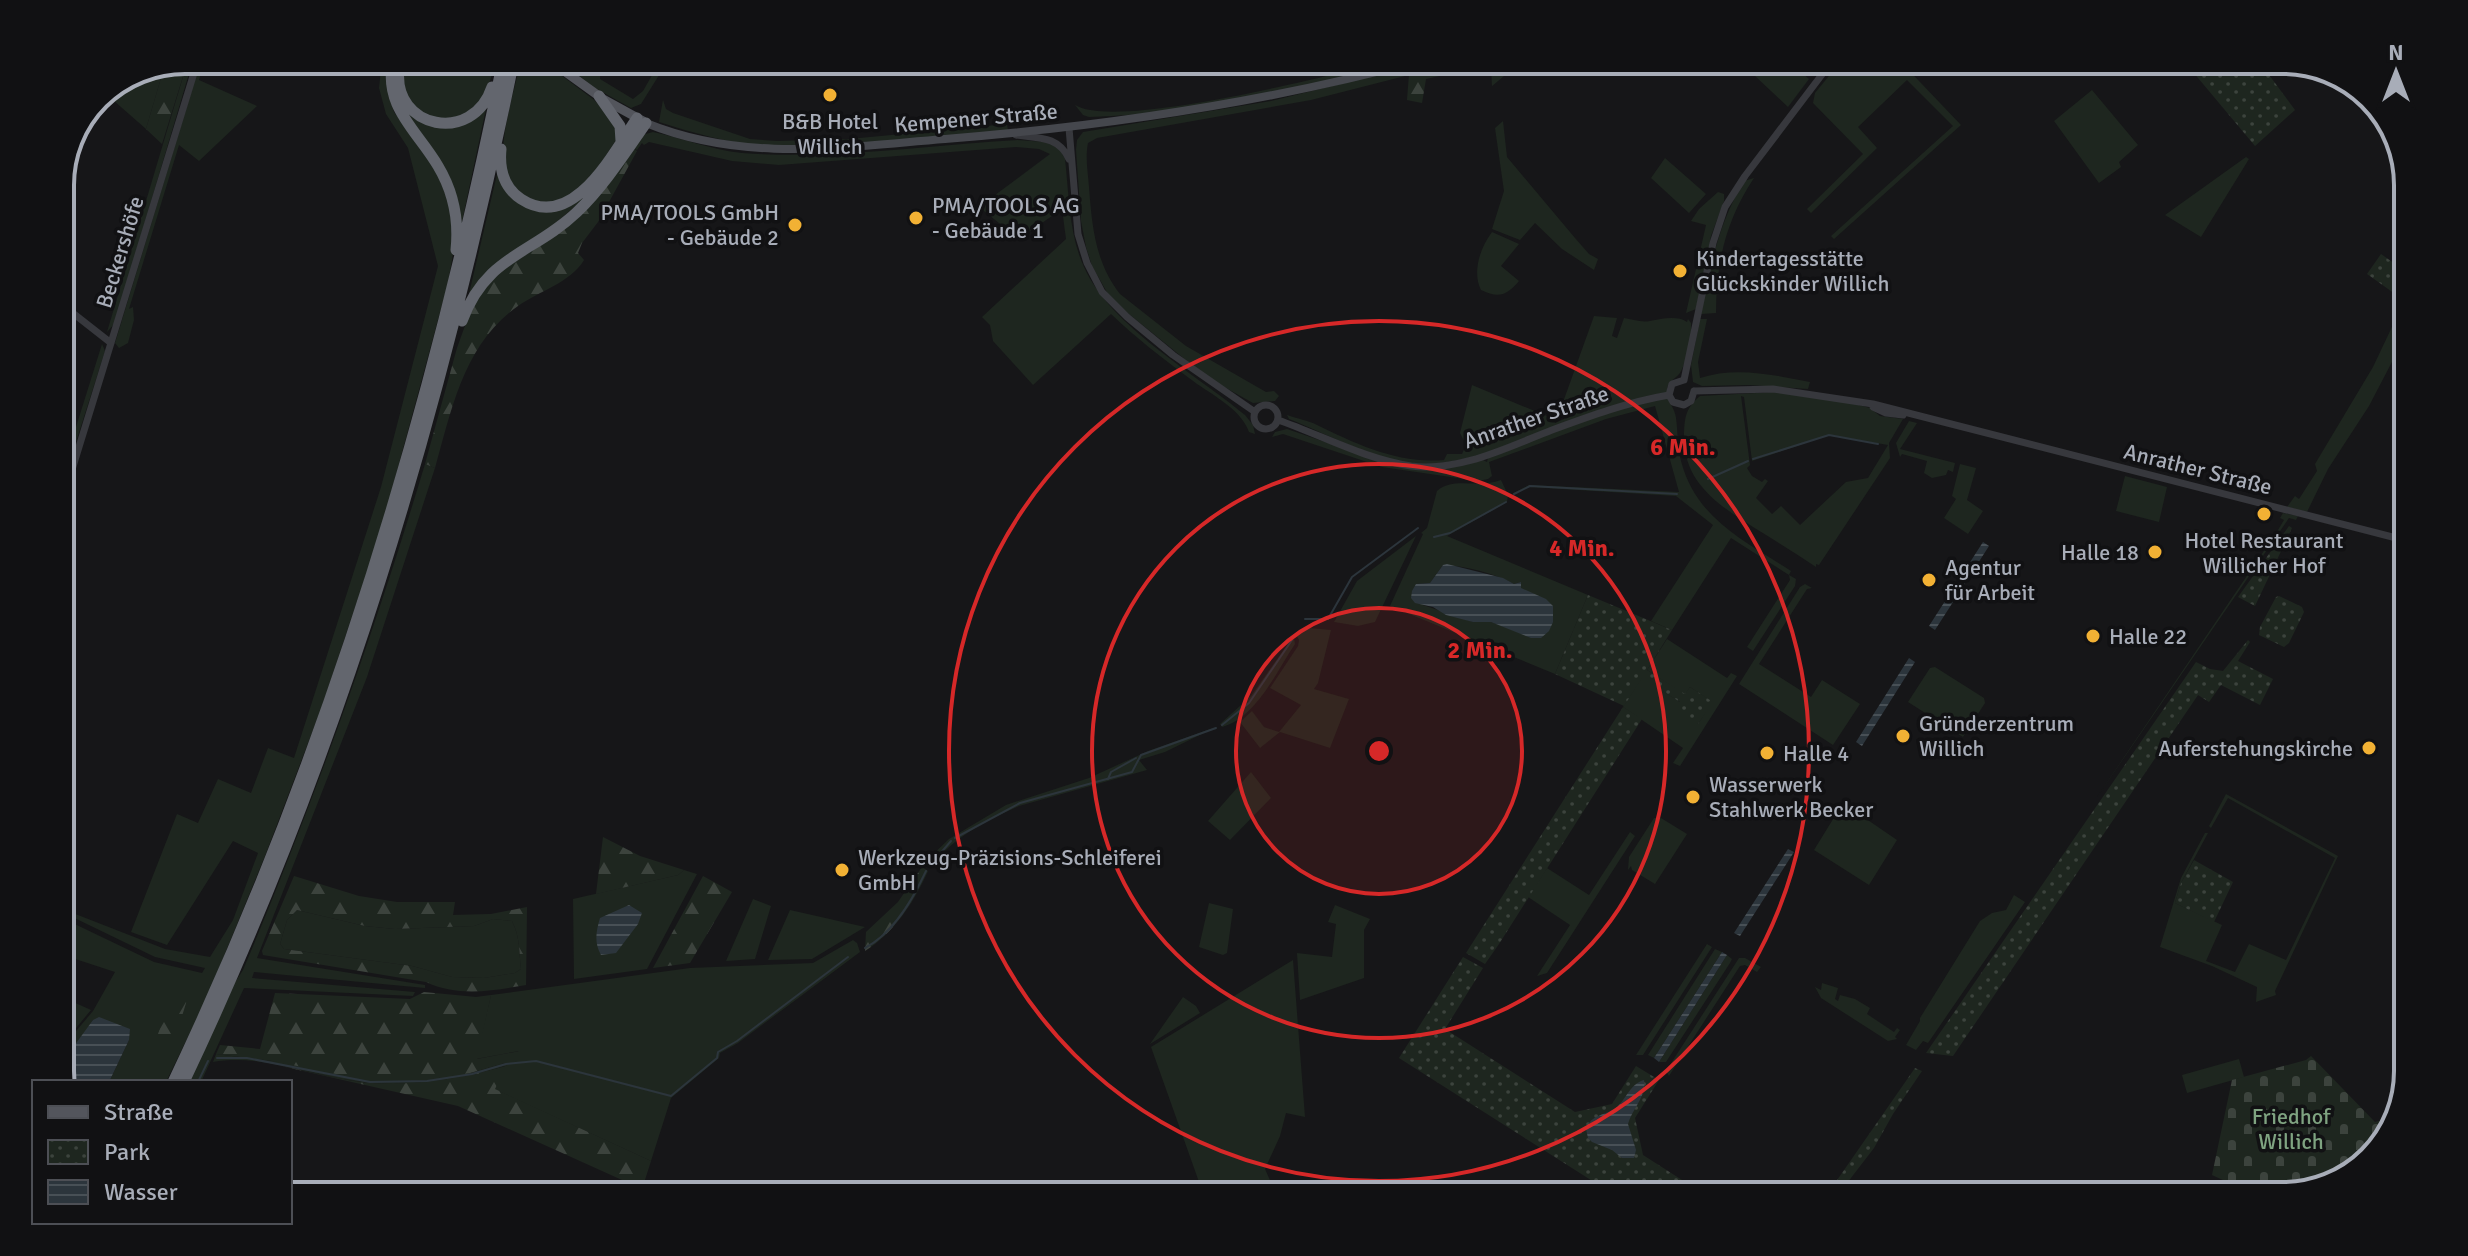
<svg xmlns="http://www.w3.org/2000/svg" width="2468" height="1256" viewBox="0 0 2468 1256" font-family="Signika,sans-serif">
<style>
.grass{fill:#1e261f;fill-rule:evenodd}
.forest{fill:url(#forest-firs);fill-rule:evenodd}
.cemetery{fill:url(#cemetery-stones)}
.park{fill:url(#park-dots)}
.water{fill:url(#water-rules)}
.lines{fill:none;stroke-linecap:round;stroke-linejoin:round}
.stream{stroke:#2c353c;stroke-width:2}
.tertiary{stroke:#37383d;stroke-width:7}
.secondary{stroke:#45474d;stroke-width:8}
.primary{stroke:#53555c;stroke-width:9}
.motorway{stroke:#63666e;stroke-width:11}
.ring{fill:none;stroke:#d62828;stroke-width:4}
.poi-dot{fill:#f2b134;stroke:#111113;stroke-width:3}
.labels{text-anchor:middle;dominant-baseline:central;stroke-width:7;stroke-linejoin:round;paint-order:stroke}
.street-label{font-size:22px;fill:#a8adb8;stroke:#111113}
.poi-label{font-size:22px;fill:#a8adb8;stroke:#111113;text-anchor:start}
.park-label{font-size:22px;fill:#7fa381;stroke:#111113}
.rim{fill:none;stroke:#a8adb8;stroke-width:4}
.centre{fill:#d62828;stroke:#111113;stroke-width:4}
.ring-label{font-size:24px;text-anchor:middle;font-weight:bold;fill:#d62828;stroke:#111113;stroke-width:7;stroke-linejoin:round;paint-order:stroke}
</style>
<defs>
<pattern id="forest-firs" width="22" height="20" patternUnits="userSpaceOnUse" patternTransform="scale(2)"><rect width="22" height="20" fill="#1e261f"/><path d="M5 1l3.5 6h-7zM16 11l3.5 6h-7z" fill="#3c433d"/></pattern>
<pattern id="cemetery-stones" width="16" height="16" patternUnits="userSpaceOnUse" patternTransform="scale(2)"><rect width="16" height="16" fill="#1e261f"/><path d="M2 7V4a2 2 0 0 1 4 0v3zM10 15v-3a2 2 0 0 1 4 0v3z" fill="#3c433d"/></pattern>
<pattern id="park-dots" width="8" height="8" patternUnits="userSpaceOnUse" patternTransform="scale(2)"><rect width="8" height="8" fill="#1e261f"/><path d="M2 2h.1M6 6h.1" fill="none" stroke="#3c433d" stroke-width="1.8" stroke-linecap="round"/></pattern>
<pattern id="water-rules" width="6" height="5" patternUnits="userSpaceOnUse" patternTransform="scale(2)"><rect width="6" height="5" fill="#2c353c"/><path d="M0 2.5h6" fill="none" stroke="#485056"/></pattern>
</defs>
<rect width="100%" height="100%" fill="#161618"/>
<!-- grass -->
<path class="grass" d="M188,60H193L115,323L107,332Z
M201,60H205L199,80L257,106L199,161L179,145L129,309L133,307L134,320L128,343L119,348L115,343Z
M382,60H390L388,93L394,112L435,167L451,209L454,248L448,283L381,530L321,709L265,856L206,1000L166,1082H109L129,1040L93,1020L65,1069L66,1082H61L60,1050L93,1011L115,972L60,954V917L154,962L202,973L205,968L155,957L60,911V908L165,949L210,957L233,920L258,853L233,841L167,945L131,932L177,814L198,823L218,779L251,793L268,748L294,758L381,487L438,266L408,148L386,114L379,88Z
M396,60H399C385,118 448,147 487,104L460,231C456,212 454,194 446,176C428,137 380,108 396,60Z
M407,60H495C491,76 488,101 472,111C451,124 418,120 405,97C399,86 403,71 407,60Z
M521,60H541L593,99L615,120L618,137C601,163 569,219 529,198C519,193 509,183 505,171C497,142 515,90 521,60Z
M558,60H587L595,66L599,60H612L600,65V79L633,99L643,91L655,70L661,72L641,104L631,108L595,88Z
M1393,60H1411C1306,86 1198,114 1089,117L1083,115L1075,105C1117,131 1338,73 1393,60Z
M1438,60H1453L1414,70L1409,75L1311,100L1097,138L1088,143C1085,158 1088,172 1089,187C1092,226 1095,262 1120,294L1186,346L1266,392L1274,391L1279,396L1275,401L1253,403L1208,378L1124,310L1108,294L1092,266L1086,247L1081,221L1076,150L1077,140L1083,132L1271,101Z
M1738,60H1787L1809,79L1788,107Z
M1842,60H1899L1961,125L1834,239L1831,236L1953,126L1907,80L1858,127L1877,148L1811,213L1807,209L1863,154L1813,103L1815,93Z
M164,68L146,129L105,93Z
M2092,90L2138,145L2119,162L2121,167L2099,183L2054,121Z
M663,100L666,109L673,113L750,139L777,141L849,139L1007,124L1008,130C929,137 847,150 767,146C730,144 694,133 659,122Z
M1503,121L1507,157L1575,238L1589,254L1598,259L1594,270L1562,249L1535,223L1520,240L1492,229L1504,191L1495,128Z
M653,132C683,138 711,150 742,153C831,160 929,145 1018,140L1046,142L1059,147L1065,159C1069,194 1069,235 1084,267C1110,326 1196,374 1245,415L1253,425L1255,434L1249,432C1241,408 1208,393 1189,378C1162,358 1135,337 1111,314L1033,385L993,341L990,325L982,317L1066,239L1062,209L1019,239L979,207L1050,154L1039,149L1016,147L779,165L732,161L649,142L644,145L642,143L637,150L633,148L642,135Z
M2246,157L2249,159L2201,237L2165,215Z
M1665,158L1706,194L1689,213L1651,178Z
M498,170L501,177L541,208L588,189L585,198L468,298Z
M1754,178C1726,220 1716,263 1716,313L1701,314C1711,264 1718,225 1744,181Z
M1718,192L1724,194V201L1711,236L1696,309L1686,313L1706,225L1691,221L1699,209Z
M1492,232L1519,244L1501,266L1519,281C1507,295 1499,299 1481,290C1472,272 1480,248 1492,232Z
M2408,293V328L2394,358L2369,406L2328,469L2307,512L2287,507L2295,496L2299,499L2317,471L2315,464L2373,367Z
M1594,316L1617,318L1612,336L1617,338L1624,318C1632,319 1641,323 1650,321C1661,319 1677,315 1687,322L1688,319L1691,323C1692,336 1688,359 1681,371C1678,378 1667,381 1667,390C1666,401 1675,407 1676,418C1678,432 1677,447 1681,461C1696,519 1745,541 1791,571L1789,575L1796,579L1795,586L1753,651L1747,647L1790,580L1789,575L1731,538L1672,630L1651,621L1713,525L1676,496L1529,487L1512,494L1529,485L1679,492L1655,406L1606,419L1489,462L1492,476L1488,479L1478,481L1382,467L1283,434L1272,437L1275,432L1287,429L1375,459L1414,469L1483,460L1487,462L1489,453C1468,458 1448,463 1427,464C1383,465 1330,435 1289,419L1287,415C1297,419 1308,420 1317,425C1356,444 1398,464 1444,460L1447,454H1462L1466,445L1460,433L1472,385L1554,419L1555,423L1564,419L1567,411L1562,405Z
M1700,319H1707L1698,362L1700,378C1736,366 1773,375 1810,382L1808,389L1749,385L1702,386L1693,382L1691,365Z
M102,344L105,351L60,492V478Z
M1775,392L1844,401L1870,408L1880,416L1903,419L1889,443L1890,458L1819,565L1816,564V567C1795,553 1774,540 1753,527C1717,504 1682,481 1684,433C1685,416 1686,408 1700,396ZM1741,396L1744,397L1752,461L1830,435L1888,445L1868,478L1846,482L1800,525L1781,506L1772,514L1756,498L1768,481L1765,479L1762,482L1752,476L1747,468L1750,465Z
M1909,421L1917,423L1900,449L1955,463L1953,472L1948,470L1946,475L1932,478L1924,473L1927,461L1902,454L1900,457L1896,443Z
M425,464L435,468L367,677L257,958L425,985V988L254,972L252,978L415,992L413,996L244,988L201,1082H189L234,984L243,970C313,804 373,637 425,464Z
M1960,464L1976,468L1967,500L1983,511L1968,534L1944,518L1956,499L1952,496Z
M2125,476L2167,487L2159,522L2116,511Z
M1501,480L1508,495L1507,502L1447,536L1588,595L1555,674L1390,606L1423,534L1421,533L1427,528L1437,491C1453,476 1478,489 1501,480ZM1443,565C1465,566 1494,573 1514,584L1521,582L1520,588L1524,591L1506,627L1491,622H1473L1423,605L1416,584L1430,583Z
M2283,513L2298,516L2296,520L2289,518L2097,797L2278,530L2284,520L2280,518Z
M1416,536L1375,622L1358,626L1334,622L1357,581Z
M1805,584L1812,588L1807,589L1759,664L1811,697L1822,680L1860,704L1833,745L1739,684L1800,587Z
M1309,628L1331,630L1318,683L1314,689L1349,699L1330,748L1280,732L1260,748L1240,722L1252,711L1264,727L1279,732L1301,705L1270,688L1298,646L1299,640L1295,633Z
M1292,638H1294L1295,644C1277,671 1256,718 1222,727L1220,724L1251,696Z
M1667,639L1727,678L1731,673L1737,676L1680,766L1673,763L1683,748L1623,707L1642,677L1680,702L1698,724L1712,702L1690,687L1685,695L1647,670Z
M1935,667L1984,698L1985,703L1963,737L1908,702L1930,668Z
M1216,727L1165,752L1139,760L1147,770L1019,806C987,820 953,837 932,866L926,861L949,839L1006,805L1089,778L1148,751Z
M1251,772L1271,798L1230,840L1208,821Z
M2226,794L2338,856L2275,991L2276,995L2256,1002L2257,987L2212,966L2160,947L2181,878L2205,833H2208L2181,883L2175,903L2222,925L2206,961L2235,972L2249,944L2286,960L2335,858L2228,798L2211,828L2209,826Z
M1843,803L1897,840L1869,885L1814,850Z
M1654,818H1661L1687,834L1655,884L1632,870L1631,866L1628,870L1629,857Z
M1630,832L1635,836L1547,973L1537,976L1570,925L1528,897L1547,868L1589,895Z
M684,870L697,874L647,969L574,979L573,899L678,875Z
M2014,895L2025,902L1928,1043L1923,1041L1916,1050L1906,1045L1920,1021V1018L1980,921L1992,913L2006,910Z
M753,899L771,906L755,959L726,961Z
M1209,903L1233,909L1227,953L1223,955L1199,947Z
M1335,905L1370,919L1364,930V978L1300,1000L1297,953L1332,957L1336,924L1328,922Z
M297,910L365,926L395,929L474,926L493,919L512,921C520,936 519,951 521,969L515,973L484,978L452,977L412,966L284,949L280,944L287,920Z
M790,910L865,927L812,959L768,960Z
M853,940L857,943L860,952L738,1043L720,1053L719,1058L671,1098L651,1161L494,1089L505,1066C462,1078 416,1087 371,1083C318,1079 266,1053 213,1062L216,1054L273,1061L470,1073L505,1063L519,1051L476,1059L491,995L690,968L813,963Z
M1707,944L1712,947L1643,1055H1636Z
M1715,949L1722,952L1654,1058L1648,1055Z
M1727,955L1732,959L1730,963L1666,1062H1659Z
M1739,958H1745L1761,967L1757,972L1745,965L1740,966L1669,1076L1666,1071Z
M1293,960L1305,1117L1286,1113L1280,1136L1265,1169L1277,1196H1204L1151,1047Z
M1822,983L1838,988L1835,999L1838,1001L1840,995L1855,999L1870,1008L1867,1014L1894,1032L1897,1028L1900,1030L1895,1037L1897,1039L1888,1041L1821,998L1815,987L1821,990Z
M60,996L91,1010L62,1045L60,1044Z
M1183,997L1196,1006L1200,1013L1150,1044Z
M2239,1059L2244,1077L2187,1093L2182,1075Z"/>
<!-- forest -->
<path class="forest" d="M185,60H188L162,144L146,129L164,68Z
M1453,60H1523L1492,86L1491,64L1426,79L1422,103L1407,100L1409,75L1414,70Z
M633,148L637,151L598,222L582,243L578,253L584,260C570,283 539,291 518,306C464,344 452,408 435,468L425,464L457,348L475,298L489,280L582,213Z
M603,837L640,856L684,870L678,875L596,894Z
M922,867L928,871C914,902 894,933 865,951L866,932L898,902Z
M294,876L359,896L397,902H455L453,915L491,914L527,907L526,985C492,991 458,997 426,982L263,955L262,951ZM297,910L365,926L395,929L474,926L493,919L512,921C520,936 519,951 521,969L515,973L484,978L452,977L412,966L284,949L280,944L287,920Z
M703,876L732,892L690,963L653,968Z
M176,980L191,987L174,1042L158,1034Z
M424,992L476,997L491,995L477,1059L520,1051V1061L505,1063L470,1073L426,1080L370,1081L273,1061L216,1054L220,1045L260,1049L275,993L410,999Z
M281,1066C310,1071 342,1081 372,1083C417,1086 462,1078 506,1066L495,1089L651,1161L642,1189L458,1106Z"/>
<!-- cemetery -->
<path class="cemetery" d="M2311,1056L2375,1122L2398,1115L2395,1126L2352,1175L2284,1196H2258L2212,1175L2232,1080L2306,1060Z"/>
<!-- park -->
<path class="park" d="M2183,60H2258L2295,110L2255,146Z
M2381,254L2405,271L2408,293L2405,301L2367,274Z
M2289,526L2292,528L2255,606L2238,597Z
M1588,595L1672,630L1647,670L1685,694L1690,687L1713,702L1698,724L1676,709L1680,702L1642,678L1624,706L1555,674Z
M2279,596L2302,607L2304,612L2289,643L2284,647L2259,635L2260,627L2276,597Z
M2248,640L2250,642L2238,661L2273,679L2260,705L2221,685L2209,702L2198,695L1953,1056L1926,1053L2196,662L2210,669L2223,671Z
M1623,707L1642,719L1499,944L1485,964L1466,953Z
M2194,860L2233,882L2214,922L2175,903L2181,883Z
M1463,957L1483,968L1445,1029L1575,1112L1612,1104L1636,1066L1659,1080L1635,1118L1643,1155L1707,1196H1616L1399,1058Z
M1915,1068L1922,1071L1893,1114L1874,1148L1837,1196H1826Z"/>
<!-- water -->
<path class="water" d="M1983,542L1989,546L1935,630L1929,626Z
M1447,564L1503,578L1514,584L1521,582V588L1546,599L1553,606V622L1549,631L1541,638H1531L1491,622H1473L1446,615L1433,607L1415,603L1411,598L1412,591L1416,584L1430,583L1443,565Z
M1909,658L1915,662L1862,746L1856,742Z
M1788,849L1794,852L1740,936L1734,933Z
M629,905L642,913L638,924L616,953L601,955C594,942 596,932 600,918Z
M1722,952L1727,955L1659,1062L1654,1058Z
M99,1017L130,1029L129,1040L109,1082H66V1057L93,1020Z
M1644,1080C1647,1096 1632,1109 1628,1124L1636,1150L1634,1158H1622L1612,1150L1592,1142L1588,1138L1586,1129C1593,1112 1605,1117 1617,1107C1627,1098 1630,1084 1644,1080Z"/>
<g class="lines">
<!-- stream -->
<path class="stream" d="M1753,459L1829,435L1878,444
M1708,479L1748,461
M1514,494L1530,486L1677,494
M1434,537L1450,533L1506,502
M1305,619H1328L1352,577L1418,528
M1222,725L1249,703L1292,640
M1108,779L1111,772L1136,758
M955,838L1020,803L1132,772L1141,755L1216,728
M931,864L951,841
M865,948C894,933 913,899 926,871
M217,1058H247L370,1082L427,1081L472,1074L506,1064L536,1061L671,1096L717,1058L718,1052L737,1041L848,957
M198,1082L208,1061"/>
<!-- tertiary -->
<path class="tertiary" d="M1069,128L1078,234L1087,263L1102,292L1127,317L1173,355L1255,412
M1016,135C1038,138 1059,136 1069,159
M60,303L111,343
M1684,380L1713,243L1725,207L1745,176L1833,60
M1694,391L1773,389L1873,404L2408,541
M1669,395L1673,402L1684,405L1691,401L1694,391
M1669,395L1672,384L1684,380
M1254 417a12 12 0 1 1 24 0a12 12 0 1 1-24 0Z
M1873,407L1886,413L1903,415
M1278,420C1321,435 1365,459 1411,466C1460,472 1508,447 1552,430C1590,416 1628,402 1669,395
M60,499L71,473L198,60"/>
<!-- secondary -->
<path class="secondary" d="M646,123C744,163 842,147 945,139C1108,126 1265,103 1423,60"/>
<!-- primary -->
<path class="primary" d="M549,60L603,99L643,121"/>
<!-- motorway -->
<path class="motorway" d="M393,60C383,107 417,130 438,166C453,191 459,221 456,250
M399,69C392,129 473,145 492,87
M599,96L620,126L621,141
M501,149C499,169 503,187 521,199C573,233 613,153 637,118
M462,321C486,255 533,254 577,212C604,186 625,153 646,123
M173,1082C328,756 432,413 503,60
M184,1082C340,753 441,416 514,60"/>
</g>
<!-- distance rings -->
<circle cx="1379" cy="751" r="143" fill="#d62828" fill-opacity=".12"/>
<g class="ring">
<circle cx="1379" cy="751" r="143"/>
<circle cx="1379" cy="751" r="287"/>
<circle cx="1379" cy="751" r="430"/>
</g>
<!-- markers -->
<g class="poi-dot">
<circle cx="830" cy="95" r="8"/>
<circle cx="916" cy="218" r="8"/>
<circle cx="795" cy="225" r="8"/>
<circle cx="1680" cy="271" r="8"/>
<circle cx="2264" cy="514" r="8"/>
<circle cx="2155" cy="552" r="8"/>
<circle cx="1929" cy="580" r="8"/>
<circle cx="2093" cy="636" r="8"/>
<circle cx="1903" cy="736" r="8"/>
<circle cx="2369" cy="748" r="8"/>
<circle cx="1767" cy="753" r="8"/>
<circle cx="1693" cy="797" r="8"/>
<circle cx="842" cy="870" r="8"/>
</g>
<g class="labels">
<!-- street labels -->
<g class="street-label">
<text transform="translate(976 118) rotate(-5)">Kempener Straße</text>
<text transform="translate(120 252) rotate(-73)">Beckershöfe</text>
<text transform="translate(1536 417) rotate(-19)">Anrather Straße</text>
<text transform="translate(2198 469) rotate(14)">Anrather Straße</text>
</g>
<!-- poi labels -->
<g class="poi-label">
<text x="830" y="121" text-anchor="middle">B&amp;B Hotel<tspan x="830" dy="25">Willich</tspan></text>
<text x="932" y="205">PMA/TOOLS AG<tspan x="932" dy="25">- Gebäude 1</tspan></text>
<text x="779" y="212" text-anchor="end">PMA/TOOLS GmbH<tspan x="779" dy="25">- Gebäude 2</tspan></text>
<text x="1696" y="258">Kindertagesstätte<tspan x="1696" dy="25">Glückskinder Willich</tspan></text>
<text x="2264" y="540" text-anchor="middle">Hotel Restaurant<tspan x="2264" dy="25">Willicher Hof</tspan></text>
<text x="2139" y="552" text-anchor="end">Halle 18</text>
<text x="1945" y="567">Agentur<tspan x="1945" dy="25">für Arbeit</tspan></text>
<text x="2109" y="636">Halle 22</text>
<text x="1919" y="723">Gründerzentrum<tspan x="1919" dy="25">Willich</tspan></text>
<text x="2353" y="748" text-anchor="end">Auferstehungskirche</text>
<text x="1783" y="753">Halle 4</text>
<text x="1709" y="784">Wasserwerk<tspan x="1709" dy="25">Stahlwerk Becker</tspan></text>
<text x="858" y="857">Werkzeug-Präzisions-Schleiferei<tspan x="858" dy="25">GmbH</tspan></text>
</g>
<!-- park labels -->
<g class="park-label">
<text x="2291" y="1116">Friedhof<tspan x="2291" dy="25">Willich</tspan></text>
</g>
</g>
<!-- crop -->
<path d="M0 0H2468V1256H0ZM185 74H2283A111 111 0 0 1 2394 185V1071A111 111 0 0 1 2283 1182H185A111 111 0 0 1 74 1071V185A111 111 0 0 1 185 74Z" fill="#111113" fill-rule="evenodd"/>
<path class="rim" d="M185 74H2283A111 111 0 0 1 2394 185V1071A111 111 0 0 1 2283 1182H185A111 111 0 0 1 74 1071V185A111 111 0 0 1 185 74Z"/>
<circle cx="1379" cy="751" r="12" class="centre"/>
<g class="ring-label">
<text x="1683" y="455">6 Min.</text>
<text x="1582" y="556">4 Min.</text>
<text x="1480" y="658">2 Min.</text>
</g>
<!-- legend -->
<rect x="32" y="1080" width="260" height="144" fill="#111113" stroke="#4d4f55" stroke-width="2"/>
<rect x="48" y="1106" width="40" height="12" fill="#53555c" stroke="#4d4f55" stroke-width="2"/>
<text x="104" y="1120" font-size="24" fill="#a8adb8">Straße</text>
<rect x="48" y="1140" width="40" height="24" fill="url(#park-dots)" stroke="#4d4f55" stroke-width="2"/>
<text x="104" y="1160" font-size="24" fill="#a8adb8">Park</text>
<rect x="48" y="1180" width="40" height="24" fill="url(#water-rules)" stroke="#4d4f55" stroke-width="2"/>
<text x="104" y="1200" font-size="24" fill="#a8adb8">Wasser</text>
<!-- north arrow -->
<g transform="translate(2396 72)" stroke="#111113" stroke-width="6" paint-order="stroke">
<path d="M0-6L14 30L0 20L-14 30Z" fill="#a8adb8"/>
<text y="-12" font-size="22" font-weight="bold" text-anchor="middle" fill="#a8adb8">N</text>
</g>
</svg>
